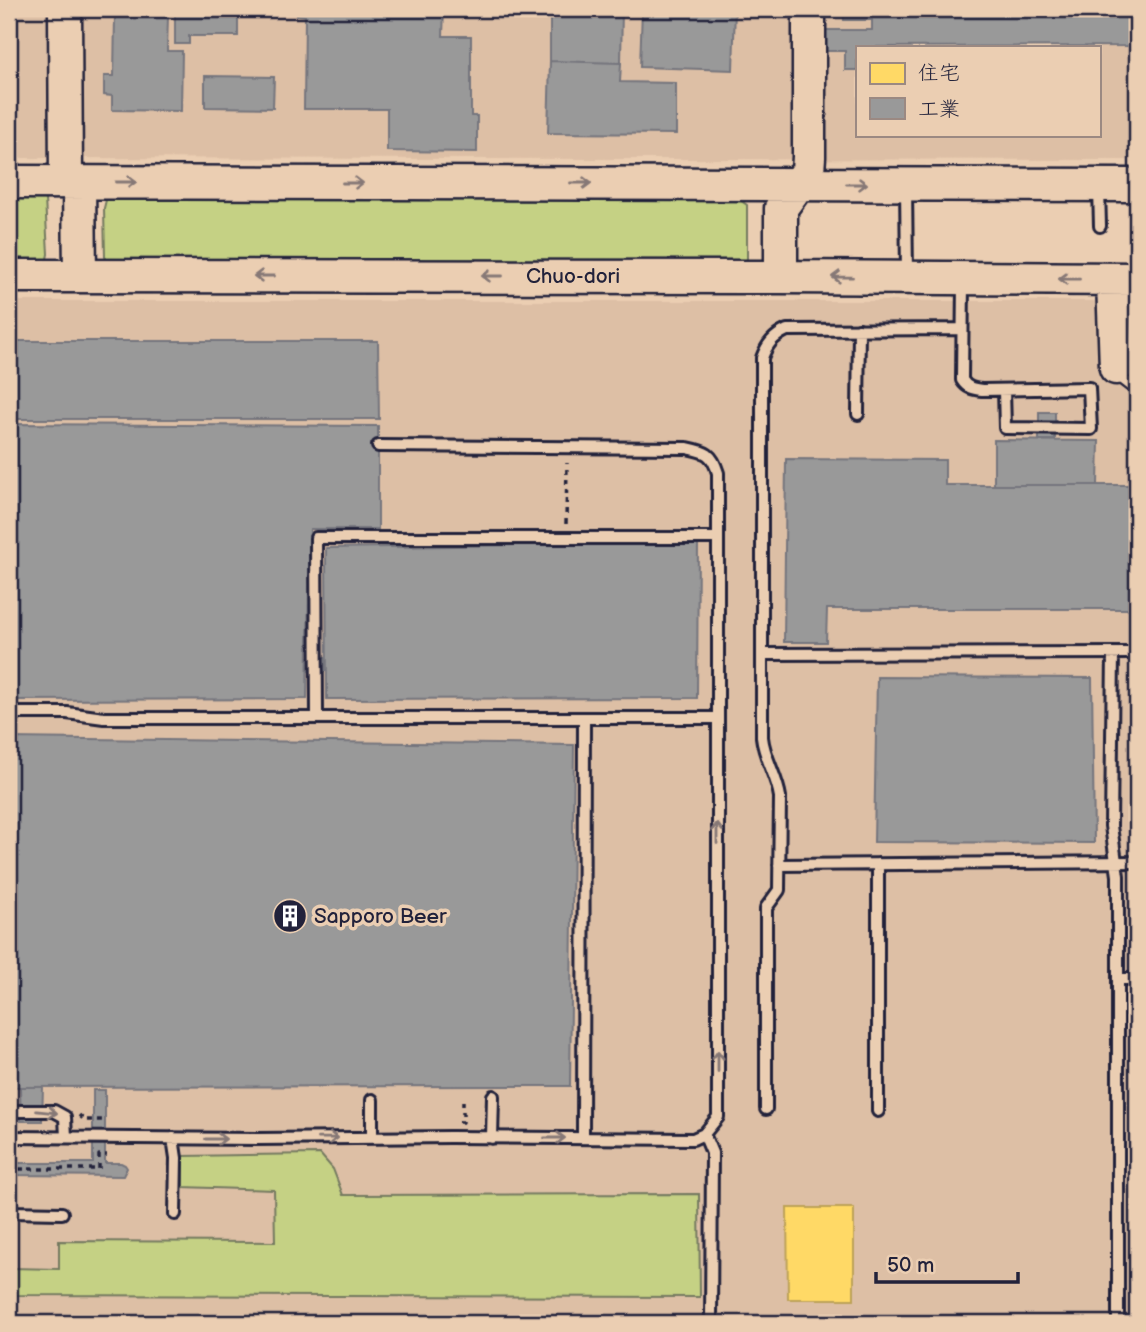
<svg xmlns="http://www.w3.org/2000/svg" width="1146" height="1332" viewBox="0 0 1146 1332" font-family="'Balsamiq Sans','Klee One',sans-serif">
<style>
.built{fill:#ddbfa5;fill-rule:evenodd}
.green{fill:#c5d184;stroke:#747a60;stroke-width:2}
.homes{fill:#ffd966;stroke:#bda259;stroke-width:2}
.industry{fill:#999;stroke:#75757d;stroke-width:2}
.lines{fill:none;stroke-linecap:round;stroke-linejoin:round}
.lane-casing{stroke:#22223b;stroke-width:16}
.secondary-casing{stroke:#22223b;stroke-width:37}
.path{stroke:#22223b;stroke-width:3.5;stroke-dasharray:5 5;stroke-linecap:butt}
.lane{stroke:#ebceb2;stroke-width:10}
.secondary{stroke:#ebceb2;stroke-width:32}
.oneway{stroke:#867876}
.labels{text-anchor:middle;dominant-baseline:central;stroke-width:7;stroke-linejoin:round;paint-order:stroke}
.street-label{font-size:21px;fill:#22223b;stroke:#ebceb2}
.poi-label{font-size:21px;fill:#22223b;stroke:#ebceb2;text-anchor:start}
</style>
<rect width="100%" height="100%" fill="#ebceb2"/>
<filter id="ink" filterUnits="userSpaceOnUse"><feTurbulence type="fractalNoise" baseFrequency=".0143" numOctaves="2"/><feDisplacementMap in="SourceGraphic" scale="14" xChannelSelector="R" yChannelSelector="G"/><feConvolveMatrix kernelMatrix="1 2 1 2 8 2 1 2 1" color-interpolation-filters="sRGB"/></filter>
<g filter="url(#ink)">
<!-- built -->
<path class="built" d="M9,9H1137V160L9,158ZM857,47H1099V135H857Z
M9,301H1137V1323H9Z"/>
<!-- green -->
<path class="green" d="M9,195L43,196L45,199L48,254L47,259L43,262L9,263Z
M112,196L738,199L747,205V259L742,263H110L105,257L104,208L106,200Z
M320,1154L333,1169L343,1195L699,1194L700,1297L9,1295V1268L59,1269V1241L275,1242L274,1190L183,1187V1156Z"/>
<!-- homes -->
<path class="homes" d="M787,1208H854V1299H788Z"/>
<!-- industry -->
<path class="industry" d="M175,9H238V36H189V44H175Z
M297,9H444L443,36H471V116H477V152L387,151V109H304L305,16L297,15Z
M550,9H622L621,63L550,61Z
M642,9H735L733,70L640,67Z
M843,9H1137V46L857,47V70H845V51H825V30H872V20H844Z
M115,15L168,16L167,51H182L181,111L112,110V96L104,95V76H114Z
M550,61L621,63L620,82L676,83V134L548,133Z
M205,76L274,77L273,108L205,107Z
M9,341H378L379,419H9Z
M1039,412H1055V440H1039Z
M9,424L378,426V529H310L307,699L9,700Z
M994,440L1099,441L1098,485H994Z
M786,459L945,460V485H1137V609H827L826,642H784Z
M698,542L697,698L327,699L326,548Z
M308,657H326V671H308Z
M877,677L1092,678L1094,843L874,842Z
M9,738L574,745L570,1086L9,1087Z
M1135,1007H1137V1323H1135Z
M20,1087H43L42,1121H21Z
M93,1090H105V1163H121L125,1165L127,1168L123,1176L9,1175V1163H93Z"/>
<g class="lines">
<!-- lane casing -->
<g class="lane-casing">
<path id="lane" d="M906,186L907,275
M1099,188L1100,226
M963,281L962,380C967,388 973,389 982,390L1089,388L1091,429L1005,428L1004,390
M1118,371L1124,380L1137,390
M858,414L859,329
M1113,653L1111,826L1118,876V1323
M763,654L1137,653
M9,713H67L104,718H717
M317,717L316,538H718
M878,864V1111
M779,865L1137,862
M1118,979H1137
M372,1100V1138
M766,1109V908L779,890L780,797C777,776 764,758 762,737V358C767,344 774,336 787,330L962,329
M9,1111H54L65,1117L66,1137
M704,1134L712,1153L711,1323
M9,1137L259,1139L450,1137L693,1139L704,1134L718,1117V473C712,453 706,452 687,448L378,446
M173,1138L176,1158L175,1214
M492,1138L493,1096
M583,1138L584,718
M9,1212L62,1213"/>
</g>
<!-- secondary casing -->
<g class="secondary-casing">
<path id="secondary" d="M65,9L66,182
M9,182L1137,185
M79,182L80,276
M9,276L781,277L1137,279
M781,277V208L808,171L809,157V9
M1113,280L1116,368"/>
</g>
<!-- path -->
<path class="path" d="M566,524L567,463
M79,1115L84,1120H106
M459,1122H463V1097
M9,1169H99V1155H107"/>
<!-- lane -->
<use href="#lane" class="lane"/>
<!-- secondary -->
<use href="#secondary" class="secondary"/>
</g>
<!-- one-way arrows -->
<defs><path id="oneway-shaft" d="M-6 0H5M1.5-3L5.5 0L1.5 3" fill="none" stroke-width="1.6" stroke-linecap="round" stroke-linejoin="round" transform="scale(1.75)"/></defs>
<g class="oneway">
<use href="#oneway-shaft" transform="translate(126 182)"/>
<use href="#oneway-shaft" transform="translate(353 183)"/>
<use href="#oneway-shaft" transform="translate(581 183)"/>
<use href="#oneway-shaft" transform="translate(857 184)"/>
<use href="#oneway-shaft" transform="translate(264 276) rotate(-180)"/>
<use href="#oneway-shaft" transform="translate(492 276) rotate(-180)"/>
<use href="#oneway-shaft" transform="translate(842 277) rotate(-179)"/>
<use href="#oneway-shaft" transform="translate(1069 279) rotate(-179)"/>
<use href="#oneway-shaft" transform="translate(717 833) rotate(-90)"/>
<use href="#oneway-shaft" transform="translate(718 1061) rotate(-90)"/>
<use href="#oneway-shaft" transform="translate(47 1112) rotate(6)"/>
<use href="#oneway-shaft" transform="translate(328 1138) rotate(-1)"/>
<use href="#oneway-shaft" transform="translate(555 1138)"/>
<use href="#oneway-shaft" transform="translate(216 1139)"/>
</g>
</g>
<!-- icons -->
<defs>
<g id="building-disc" transform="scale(1.75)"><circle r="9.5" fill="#22223b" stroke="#ebceb2"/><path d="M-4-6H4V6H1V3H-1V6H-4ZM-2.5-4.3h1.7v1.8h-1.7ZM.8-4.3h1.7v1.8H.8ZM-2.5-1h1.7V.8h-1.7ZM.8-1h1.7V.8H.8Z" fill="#fff"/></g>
</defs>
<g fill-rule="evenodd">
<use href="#building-disc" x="290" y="916"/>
</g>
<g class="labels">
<!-- street labels -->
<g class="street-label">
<text x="573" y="276">Chuo-dori</text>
</g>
<!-- poi labels -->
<g class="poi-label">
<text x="314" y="916">Sapporo Beer</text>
</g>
</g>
<!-- margin -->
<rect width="1146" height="1332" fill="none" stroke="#ebceb2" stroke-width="35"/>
<rect x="18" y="18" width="1111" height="1297" fill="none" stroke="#22223b" stroke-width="2.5" filter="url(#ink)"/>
<!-- legend -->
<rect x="856" y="46" width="245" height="91" fill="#ebceb2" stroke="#9b8982" stroke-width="2"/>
<rect x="870" y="63" width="35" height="21" fill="#ffd966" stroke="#9b8982" stroke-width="2"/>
<text x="918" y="80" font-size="21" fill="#22223b">住宅</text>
<rect x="870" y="98" width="35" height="21" fill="#999999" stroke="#9b8982" stroke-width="2"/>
<text x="918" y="116" font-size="21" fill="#22223b">工業</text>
<!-- scale -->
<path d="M876 1272v10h142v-10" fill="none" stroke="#22223b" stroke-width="3.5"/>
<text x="887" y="1272" font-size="21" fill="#22223b" stroke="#ebceb2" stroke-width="5" paint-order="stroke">50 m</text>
</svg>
